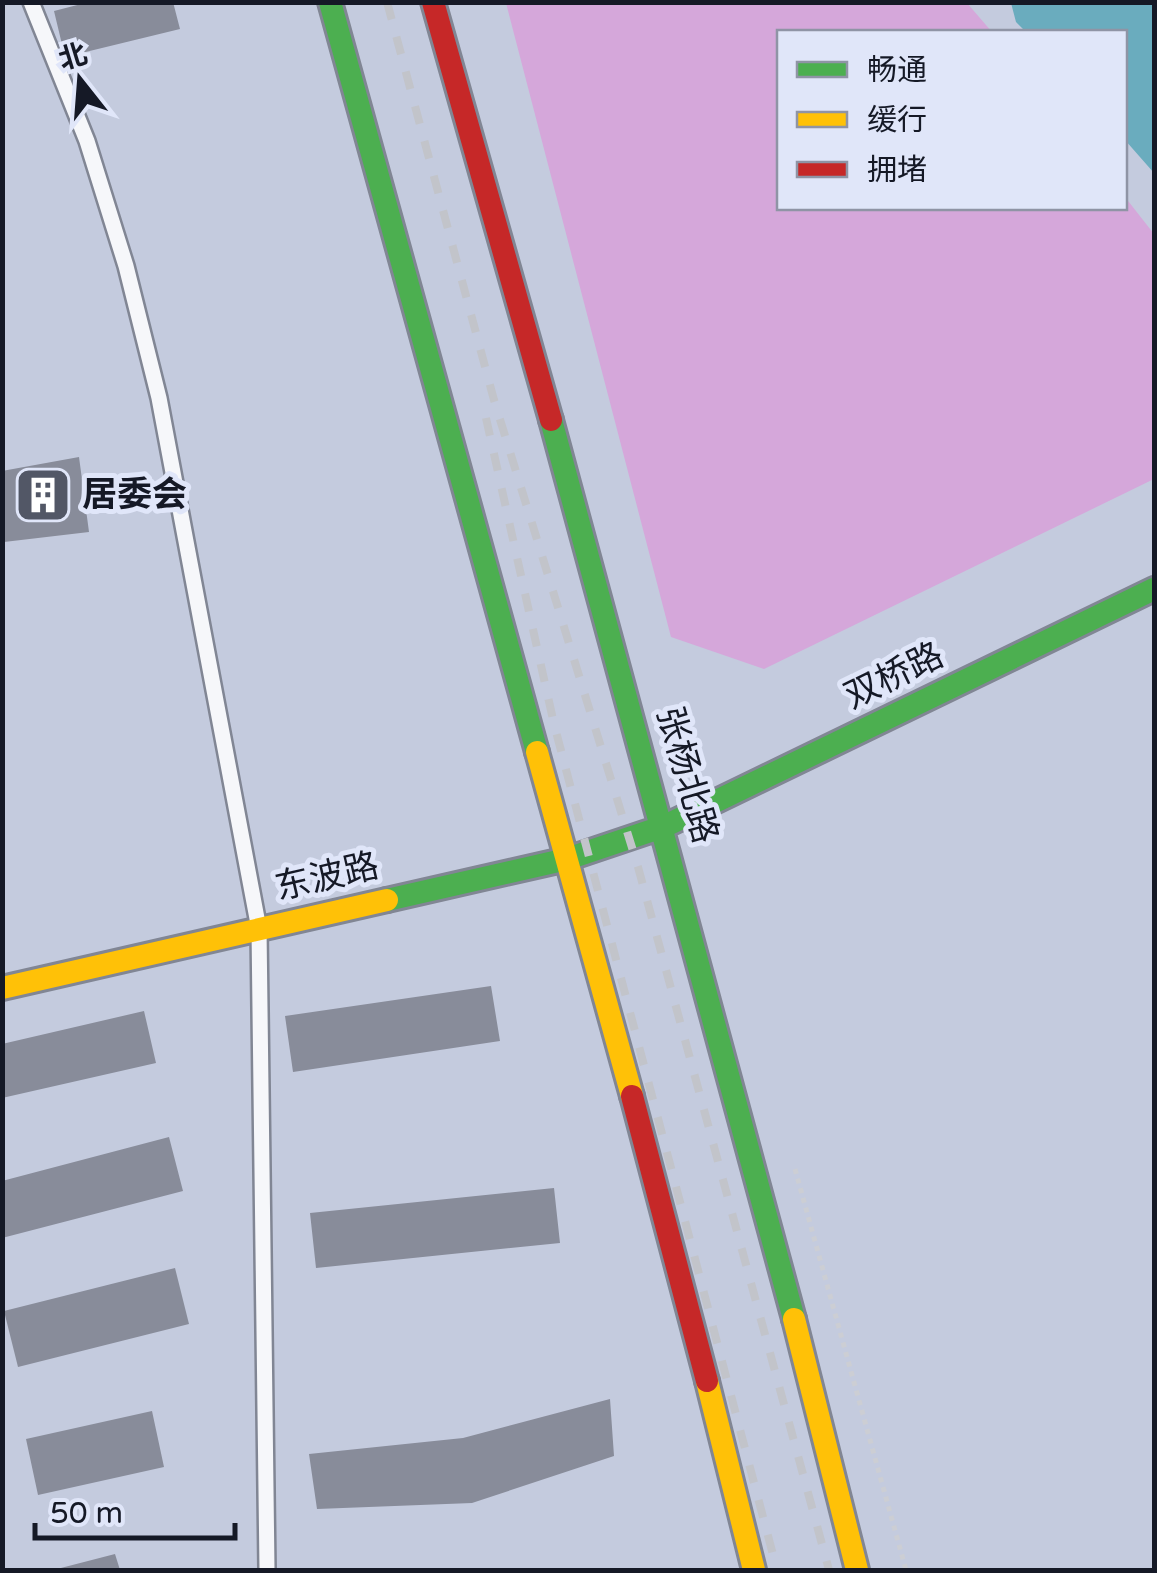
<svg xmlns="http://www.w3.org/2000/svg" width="1157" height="1573" viewBox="0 0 1157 1573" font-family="'Varela Round','Noto Sans SC',sans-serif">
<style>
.green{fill:#d5a7da}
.water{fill:#6aacbe}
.building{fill:#888c9a}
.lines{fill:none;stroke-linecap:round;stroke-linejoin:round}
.lane-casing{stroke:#818694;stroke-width:20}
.fast-casing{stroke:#818694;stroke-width:28}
.slow-casing{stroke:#818694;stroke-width:28}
.jam-casing{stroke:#818694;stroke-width:28}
.path{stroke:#ccced4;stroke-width:5;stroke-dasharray:5 5;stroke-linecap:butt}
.lane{stroke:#f6f7fa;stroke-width:15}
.fast{stroke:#4caf50;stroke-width:22}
.slow{stroke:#ffc107;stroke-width:22}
.jam{stroke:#c62828;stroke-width:22}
.rail{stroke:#c2c4ca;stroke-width:8;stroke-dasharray:18 18;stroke-linecap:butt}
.labels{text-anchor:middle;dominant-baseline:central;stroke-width:10;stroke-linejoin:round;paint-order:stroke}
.poi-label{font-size:35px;font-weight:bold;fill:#151926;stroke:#e0e6f9;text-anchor:start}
.street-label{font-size:35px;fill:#151926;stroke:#e0e6f9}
</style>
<rect width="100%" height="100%" fill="#c4cbde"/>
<!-- green -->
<path class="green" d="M506,3H967L992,32H780V208H1124L1125,197L1154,234V479L764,669L671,637Z"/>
<!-- water -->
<path class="water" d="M1011,3H1154V173L1125,140L1124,32H1026L1016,22Z"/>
<!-- building -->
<path class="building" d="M89,2H173L180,29L65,57L54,11Z
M79,457L89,532L4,542L2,471Z
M491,986L500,1041L293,1072L285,1016Z
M144,1011L156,1063L2,1098V1044Z
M169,1137L183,1191L2,1238V1181Z
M554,1188L560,1243L316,1268L310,1213Z
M175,1268L189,1324L18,1367L4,1311Z
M610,1399L614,1456L472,1503L317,1509L309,1454L463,1438Z
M152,1411L164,1467L38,1495L26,1439Z
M115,1554L120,1570H57V1569Z"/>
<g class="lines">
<!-- lane casing -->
<g class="lane-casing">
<path id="lane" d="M31,2L87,141L126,266L159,398L259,929L267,1570"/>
</g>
<!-- fast casing -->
<g class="fast-casing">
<path id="fast" d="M330,2L537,752
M551,420L794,1319
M387,900L567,859L665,826L1154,589"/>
</g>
<!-- slow casing -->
<g class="slow-casing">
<path id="slow" d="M537,752L632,1096
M2,988L387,900
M794,1319L857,1570
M707,1381L754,1570"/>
</g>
<!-- jam casing -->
<g class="jam-casing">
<path id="jam" d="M433,2L551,420
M632,1096L707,1381"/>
</g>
<!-- path -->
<path class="path" d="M795,1169L906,1570"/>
<!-- lane -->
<use href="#lane" class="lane"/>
<!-- fast -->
<use href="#fast" class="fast"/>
<!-- slow -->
<use href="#slow" class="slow"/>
<!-- jam -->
<use href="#jam" class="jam"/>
<!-- rail -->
<path class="rail" d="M387,2L494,400L638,867L829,1570
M486,418L554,724L777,1570"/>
</g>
<!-- icons -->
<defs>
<g id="building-square" transform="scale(2.875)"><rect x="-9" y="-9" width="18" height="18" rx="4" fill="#525766" stroke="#e0e6f9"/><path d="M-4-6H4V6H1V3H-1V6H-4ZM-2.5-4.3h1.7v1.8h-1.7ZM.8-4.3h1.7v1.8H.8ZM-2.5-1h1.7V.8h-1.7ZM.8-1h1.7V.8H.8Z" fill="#fff"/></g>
</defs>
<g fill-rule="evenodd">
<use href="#building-square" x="43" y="495"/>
</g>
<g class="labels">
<!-- poi labels -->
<g class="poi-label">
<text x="82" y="495">居委会</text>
</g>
<!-- street labels -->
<g class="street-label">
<text transform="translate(894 676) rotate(-26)">双桥路</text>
<text transform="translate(687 775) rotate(74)">张杨北路</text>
<text transform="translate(327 877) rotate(-13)">东波路</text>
</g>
</g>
<!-- border -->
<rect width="1157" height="1573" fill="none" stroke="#151926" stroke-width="10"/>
<!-- legend -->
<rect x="777" y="30" width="350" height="180" fill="#e0e6f9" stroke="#8f94a5" stroke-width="2.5"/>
<rect x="797" y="62" width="50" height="15" fill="#4caf50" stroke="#8f94a5" stroke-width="2.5"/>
<text x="867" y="80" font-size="30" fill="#151926">畅通</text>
<rect x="797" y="112" width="50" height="15" fill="#ffc107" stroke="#8f94a5" stroke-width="2.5"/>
<text x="867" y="130" font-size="30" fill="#151926">缓行</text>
<rect x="797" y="162" width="50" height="15" fill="#c62828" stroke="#8f94a5" stroke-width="2.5"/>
<text x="867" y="180" font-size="30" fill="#151926">拥堵</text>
<!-- north arrow -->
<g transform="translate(80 80) rotate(343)" stroke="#e0e6f9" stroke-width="8" paint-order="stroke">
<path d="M0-8L18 38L0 25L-18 38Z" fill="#151926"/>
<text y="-15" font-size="28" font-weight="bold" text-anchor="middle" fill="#151926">北</text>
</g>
<!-- scale -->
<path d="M35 1523v15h200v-15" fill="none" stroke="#151926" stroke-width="5"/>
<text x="50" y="1523" font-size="30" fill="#151926" stroke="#e0e6f9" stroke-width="8" paint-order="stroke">50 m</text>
</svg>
